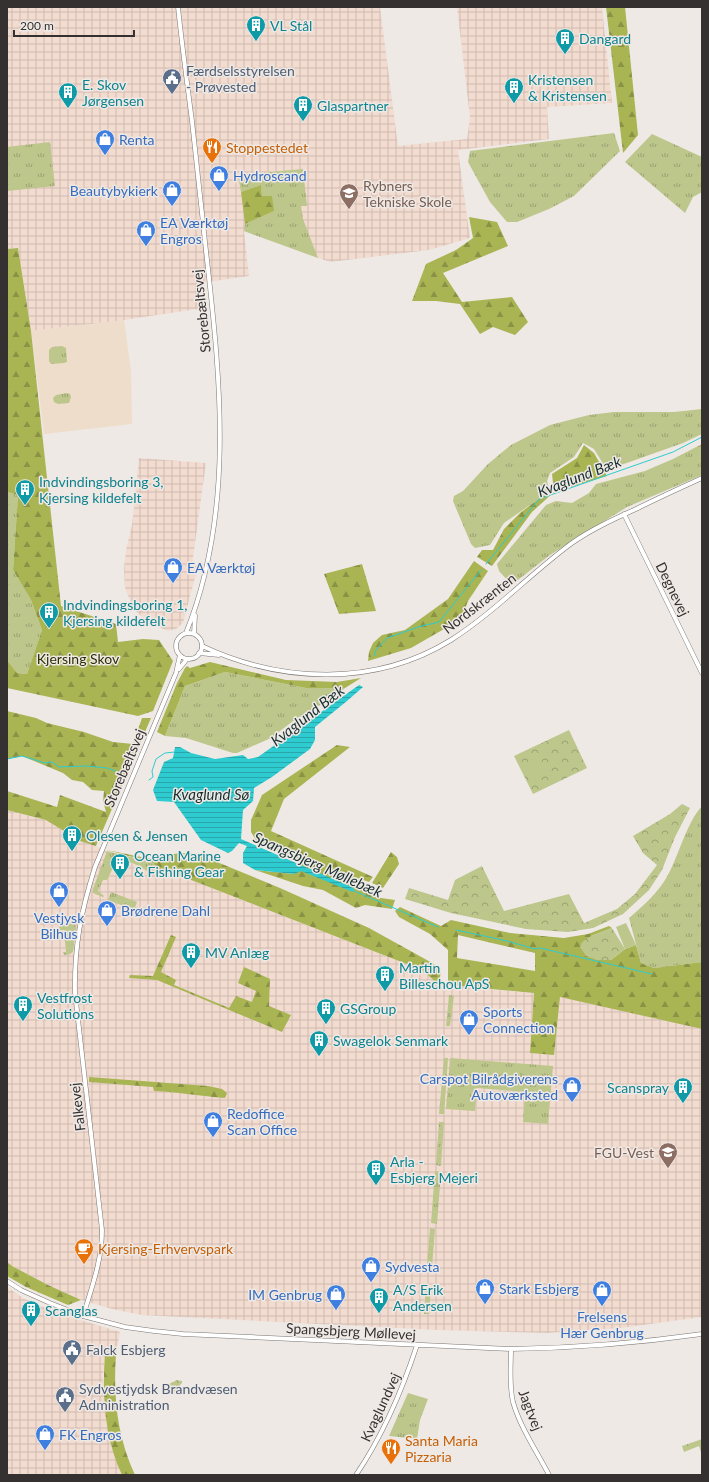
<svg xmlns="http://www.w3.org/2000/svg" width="709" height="1482" viewBox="0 0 709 1482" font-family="Lato,sans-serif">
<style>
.commercial{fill:#eeddcb}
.industrial{fill:url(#industrial-grid)}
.grass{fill:url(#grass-tufts)}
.forest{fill:url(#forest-firs);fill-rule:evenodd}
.park{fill:url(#park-crowns)}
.pitch{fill:#bdc68b}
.water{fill:url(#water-rules)}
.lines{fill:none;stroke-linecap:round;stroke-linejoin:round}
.stream{stroke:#2eccd0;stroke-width:1}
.tertiary-casing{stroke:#7b7673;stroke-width:5}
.tertiary{stroke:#fff;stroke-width:4}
.labels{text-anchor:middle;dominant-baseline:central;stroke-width:3;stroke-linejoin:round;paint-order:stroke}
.culture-label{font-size:14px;fill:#0d838f;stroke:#efe9e5;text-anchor:start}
.service-label{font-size:14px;fill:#4e5e75;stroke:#efe9e5;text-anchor:start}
.shop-label{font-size:14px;fill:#366cbe;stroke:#efe9e5;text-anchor:start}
.food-label{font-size:14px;fill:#c56008;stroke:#efe9e5;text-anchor:start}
.education-label{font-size:14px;fill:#785e54;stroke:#efe9e5;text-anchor:start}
.street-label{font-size:14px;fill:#343130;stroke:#efe9e5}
.park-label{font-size:14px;fill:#2b2f05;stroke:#efe9e5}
.water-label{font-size:15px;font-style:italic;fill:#172f30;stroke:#efe9e5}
</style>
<defs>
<pattern id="industrial-grid" width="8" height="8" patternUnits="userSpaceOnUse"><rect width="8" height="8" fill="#f2dbcf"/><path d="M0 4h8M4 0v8" fill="none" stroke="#d0bcb2"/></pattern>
<pattern id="grass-tufts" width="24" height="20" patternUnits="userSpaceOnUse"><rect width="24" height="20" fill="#bdc68b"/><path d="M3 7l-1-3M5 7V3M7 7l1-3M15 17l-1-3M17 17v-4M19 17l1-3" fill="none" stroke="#9aa172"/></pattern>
<pattern id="forest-firs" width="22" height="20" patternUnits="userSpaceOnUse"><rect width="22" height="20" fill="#a9b453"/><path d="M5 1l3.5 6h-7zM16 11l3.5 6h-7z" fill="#8a9345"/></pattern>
<pattern id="park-crowns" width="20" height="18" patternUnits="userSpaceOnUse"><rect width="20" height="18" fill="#bdc68b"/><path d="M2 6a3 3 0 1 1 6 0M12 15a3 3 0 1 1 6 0" fill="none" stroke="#9aa172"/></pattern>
<pattern id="water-rules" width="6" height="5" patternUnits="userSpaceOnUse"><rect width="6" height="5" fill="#2eccd0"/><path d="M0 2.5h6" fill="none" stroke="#28a6a9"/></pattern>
</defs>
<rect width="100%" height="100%" fill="#efe9e5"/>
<!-- commercial -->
<path class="commercial" d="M124,320L131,371L132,424L44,434L31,331Z"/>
<!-- industrial -->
<path class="industrial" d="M7,7H380L398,146L467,139L470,118L457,7H602L612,103L547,107L549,139L458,150L470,238L429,250L330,262L244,231L249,276L201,283L204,308L124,320L31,331L18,248L7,249Z
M139,458L206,463L192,565L198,566L183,623L176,629L168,631L150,623L134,610L125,588L124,569L126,550L132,525Z
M7,810L46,820L96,846L155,874L163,869L422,970L439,985L534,993L530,1053L554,1055L560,996L702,1029V1317L621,1328L547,1333L438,1330L141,1315L112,1309L81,1300L48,1285L12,1266L7,1262Z
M7,1287L23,1298L43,1307L74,1318L120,1332L116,1354L105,1353L103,1377L104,1401L107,1424L122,1475H7Z"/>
<!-- grass -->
<path class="grass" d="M614,133L620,151L574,196L549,209L517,222H507L490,202L468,162L470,151Z
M652,134L702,157V192L693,197L685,213L625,162Z
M50,142L55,186L7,191V147Z
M303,169L307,206H301L303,219L318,258L244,231L245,224L274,211L262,196L261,185L241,192L238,175Z
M62,346L66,348L67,362L64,363L51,364L49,361V350L52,347Z
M67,393L70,394L71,397L69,403L58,404L54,402L53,398L56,395Z
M702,409V434L683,443L607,470L594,449L583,443L574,457L550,473L547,481L550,491L504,523L490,545L475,548L471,544L453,501L454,496L463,491L488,464L511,445L550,425L589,415L614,412H674Z
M702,444V475L627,507L550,555L514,583H510L499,571L497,564L546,505L556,501L572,503L589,493L596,484L645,471L673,459Z
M7,492L18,495L13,570L31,600L42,630L27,674L17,673L7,660Z
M225,672L306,688H345C342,692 303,716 297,718L271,738L237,753H233L186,738L165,736L185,686Z
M702,806V962L654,968L641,963L629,918C644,905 658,893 668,875C679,855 686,824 702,806Z
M107,851L154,863V875L139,866L118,857L107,880H103L98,891L104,896L103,897L93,893V889Z
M111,892L137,902L134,910L108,900Z
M74,924L76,927L73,952L70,954L64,955L63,952H66L64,930H60L59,927L61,925Z
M449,995L454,996L450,1026H446Z
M444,1058H448L444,1114H439Z
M450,1058L553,1066L548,1124L523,1122L525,1092L477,1088L475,1111L446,1109Z
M439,1122H444L441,1166L436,1165Z
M435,1171L441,1172L437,1224L431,1223Z
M430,1228L435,1229L432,1267H427Z
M426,1286L431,1287L429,1314H424Z
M408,1393L428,1399L420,1420L417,1439L389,1436Z"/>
<!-- forest -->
<path class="forest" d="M606,7H625L638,135L623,153Z
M261,185L262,196H272L274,211L245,224L241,192Z
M469,217L497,222L508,246L443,273L462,302L512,297L528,322L515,335L493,327L480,334L460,304L436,301H412L426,264L456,250L473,238Z
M18,248L31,331L61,606L116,624L118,642L143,639L159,640L173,661L153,711L138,716L7,688V660L17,673L27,674L42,630L31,600L13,570L18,495L7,492V249Z
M584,445L594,453L607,476L554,492L532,512L492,566L477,557L482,550H493L504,529L520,513L541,497L554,492L552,474L577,458Z
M474,561L488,571L468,601L463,614L451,625L411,648L368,661L369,652L373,643L382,635L405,630L448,599Z
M362,564L376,611L339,614L324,574Z
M210,662L286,680L337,682L361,678L345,688H306L225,672L185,686L165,736L157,732L177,683L185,668L187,666L190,668Z
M7,711L36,718L47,723L84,732L113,742L133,744L142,718H151L96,846L80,841L46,820L7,810V791L57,807L60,795L106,812L103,801L104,791L92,790L83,782L72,780L63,773L22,756L7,759Z
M337,745L350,747L284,799L271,831L373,877L369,882L349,875L358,880L363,891L374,897L395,900L392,909L365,905L356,908L323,890L303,886L255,870L294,874L300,864H321L291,857L257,842L251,832V820L262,795Z
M107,850L146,858H155L179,853H195L280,888L369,928L434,964L441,970L439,985L422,970L163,869L155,874L154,863Z
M391,852L397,857L399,864L383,888L372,883Z
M400,907L441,926L451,920L510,933L564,938L588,934L609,926L612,928L591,936L597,960H611L625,949L636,945L641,963L654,968L702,962V1029L560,997L554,1055L530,1053L534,993L448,985V950L430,934L399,917L395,911ZM458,935L535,953V971L457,958Z
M171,935L176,937L161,972L176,980L174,985L229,1008L236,996L252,1002L256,991L238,983L244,967L270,979L269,1006L291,1015L282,1032L157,980L129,978L130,975L153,976Z
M89,1077L208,1086L222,1089L227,1093L225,1098C201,1096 178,1092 154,1091L153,1087L89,1082Z
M7,1262L12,1266L48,1285L81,1300L68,1305L26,1287L7,1276Z
M105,1353L116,1354C113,1396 117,1436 135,1475H122C104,1437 102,1394 105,1353Z"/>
<!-- park -->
<path class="park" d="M569,730L587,768L533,794L514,756Z
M682,804L690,808L675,837L662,870L649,890L623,914L593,928L568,932L526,929L451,913L405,899L409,888L448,900L455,880L482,866L504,911L569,894L584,923L617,909L635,894L657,865L643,853L633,836L670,814Z
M612,928L625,949L611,960H597L586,956L580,947L582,942L591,936Z
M177,1380L182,1381V1383L180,1385V1388L177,1392L168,1393L167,1389L169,1384Z
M702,1439V1456L699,1446L684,1452L682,1446Z"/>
<!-- pitch -->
<path class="pitch" d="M535,758L544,776L534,781L525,763Z
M626,923L636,945L625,949L616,927Z"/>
<!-- water -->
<path class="water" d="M359,685L363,687L347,701L315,727V740L310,749L272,777L254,788L253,801L243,810L241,839L354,888L353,892L301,871L294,874L255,870L243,863V853L247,846L239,843L232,851L228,853L201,840L174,802L157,801L153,790L164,762L173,758L175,747H180L191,753L215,759L243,755L248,759L258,757Z"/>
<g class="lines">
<!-- stream -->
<path class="stream" d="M486,564L539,499L673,452L702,437
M374,656L376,650L387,638L418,627L439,622L481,570
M7,759L22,756L45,763L52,762L59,767L86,766L107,768L118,772
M149,780L153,777L152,771L156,759L165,753L175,752
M352,890L438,927
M456,930L507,941L535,949L540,948L652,974"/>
<!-- tertiary casing -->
<g class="tertiary-casing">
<path id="tertiary" d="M178,7C182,45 187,83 192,121C197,167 202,213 207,260C221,384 234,514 186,633
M624,514L702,673
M176 646a13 13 0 1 1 26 0a13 13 0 1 1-26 0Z
M194,634L195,615
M202,646C281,683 375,687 451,640C495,612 531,573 572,543C592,529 614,519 636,509C658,498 680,488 702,478
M199,653L219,655
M179,669L187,659
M7,1281L21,1290L50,1303L83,1316L125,1327L154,1331L183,1334L511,1349C575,1348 638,1343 702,1334
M83,1316C92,1287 102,1260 102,1230L75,993C74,947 81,911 95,867L176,673L180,655
M511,1349C511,1367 509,1385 513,1402C520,1427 537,1452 549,1475
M356,1475C383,1435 402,1391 417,1345"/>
</g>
<!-- tertiary -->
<use href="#tertiary" class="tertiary"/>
</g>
<!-- icons -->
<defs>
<g id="building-pin" transform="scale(1)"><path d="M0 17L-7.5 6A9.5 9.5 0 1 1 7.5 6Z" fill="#0f9aa8" stroke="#efe9e5"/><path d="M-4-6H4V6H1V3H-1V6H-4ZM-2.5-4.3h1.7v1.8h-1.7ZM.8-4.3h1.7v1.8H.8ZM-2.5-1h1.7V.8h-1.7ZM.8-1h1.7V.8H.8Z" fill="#fff"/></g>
<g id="civic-pin" transform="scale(1)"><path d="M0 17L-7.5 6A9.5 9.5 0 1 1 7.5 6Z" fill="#5c6f8a" stroke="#efe9e5"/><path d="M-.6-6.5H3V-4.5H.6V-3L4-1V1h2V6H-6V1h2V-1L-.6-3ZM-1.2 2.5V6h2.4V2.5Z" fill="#fff"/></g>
<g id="shop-pin" transform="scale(1)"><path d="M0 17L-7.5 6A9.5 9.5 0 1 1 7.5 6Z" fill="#3f7fe0" stroke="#efe9e5"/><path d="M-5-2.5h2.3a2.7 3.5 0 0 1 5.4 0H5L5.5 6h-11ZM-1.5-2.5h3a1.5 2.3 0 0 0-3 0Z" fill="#fff"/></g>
<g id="restaurant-pin" transform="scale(1)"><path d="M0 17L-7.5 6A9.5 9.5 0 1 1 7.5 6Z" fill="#e8710a" stroke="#efe9e5"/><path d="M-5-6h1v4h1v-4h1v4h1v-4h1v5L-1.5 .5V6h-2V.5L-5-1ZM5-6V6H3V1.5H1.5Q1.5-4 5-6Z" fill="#fff"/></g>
<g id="university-pin" transform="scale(1)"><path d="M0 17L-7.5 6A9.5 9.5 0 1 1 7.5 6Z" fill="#8d6e63" stroke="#efe9e5"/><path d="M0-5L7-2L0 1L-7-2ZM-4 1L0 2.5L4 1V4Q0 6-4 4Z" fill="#fff"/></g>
<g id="school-pin" transform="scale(1)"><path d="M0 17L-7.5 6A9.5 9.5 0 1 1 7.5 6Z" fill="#8d6e63" stroke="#efe9e5"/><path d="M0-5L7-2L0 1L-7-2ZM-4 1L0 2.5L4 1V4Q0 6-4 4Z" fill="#fff"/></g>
<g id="cafe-pin" transform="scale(1)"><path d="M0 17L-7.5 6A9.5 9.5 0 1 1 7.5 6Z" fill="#e8710a" stroke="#efe9e5"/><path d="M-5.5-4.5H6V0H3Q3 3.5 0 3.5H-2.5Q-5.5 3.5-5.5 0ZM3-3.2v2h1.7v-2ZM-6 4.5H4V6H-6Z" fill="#fff"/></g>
</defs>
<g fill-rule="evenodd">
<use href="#building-pin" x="256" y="25"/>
<use href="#building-pin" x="565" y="38"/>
<use href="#civic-pin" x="172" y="78"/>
<use href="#building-pin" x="514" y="87"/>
<use href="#building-pin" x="68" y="92"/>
<use href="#building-pin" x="303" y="105"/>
<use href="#shop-pin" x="105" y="139"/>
<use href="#restaurant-pin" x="212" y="147"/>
<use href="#shop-pin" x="219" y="175"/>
<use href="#shop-pin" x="172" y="190"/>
<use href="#university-pin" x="349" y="193"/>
<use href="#shop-pin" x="146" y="230"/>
<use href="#building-pin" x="25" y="489"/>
<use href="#shop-pin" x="173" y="567"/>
<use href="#building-pin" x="49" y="612"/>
<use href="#building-pin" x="72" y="835"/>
<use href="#building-pin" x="120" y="863"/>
<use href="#shop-pin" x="59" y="891"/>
<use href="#shop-pin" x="107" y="910"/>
<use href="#building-pin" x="191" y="952"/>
<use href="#building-pin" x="385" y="975"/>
<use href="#building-pin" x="23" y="1005"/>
<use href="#building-pin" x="326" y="1008"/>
<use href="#shop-pin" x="469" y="1019"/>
<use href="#building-pin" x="319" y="1040"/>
<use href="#shop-pin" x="572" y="1086"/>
<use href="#building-pin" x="683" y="1087"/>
<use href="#shop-pin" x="213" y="1121"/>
<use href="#school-pin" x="668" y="1152"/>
<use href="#building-pin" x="376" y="1169"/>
<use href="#cafe-pin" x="84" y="1248"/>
<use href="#shop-pin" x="371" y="1266"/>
<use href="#shop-pin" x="485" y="1288"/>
<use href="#shop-pin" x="602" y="1290"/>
<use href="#shop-pin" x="336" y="1294"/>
<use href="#building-pin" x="379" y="1297"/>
<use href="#building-pin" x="31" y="1310"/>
<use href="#civic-pin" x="72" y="1349"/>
<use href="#civic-pin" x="65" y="1396"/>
<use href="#shop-pin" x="45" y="1434"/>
<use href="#restaurant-pin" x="391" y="1448"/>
</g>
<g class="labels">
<!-- culture labels -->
<g class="culture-label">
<text x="270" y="25">VL Stål</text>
<text x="579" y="38">Dangard</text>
<text x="528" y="79">Kristensen<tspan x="528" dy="16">&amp; Kristensen</tspan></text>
<text x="82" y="84">E. Skov<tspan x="82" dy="16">Jørgensen</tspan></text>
<text x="317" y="105">Glaspartner</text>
<text x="39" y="481">Indvindingsboring 3,<tspan x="39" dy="16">Kjersing kildefelt</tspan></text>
<text x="63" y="604">Indvindingsboring 1,<tspan x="63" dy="16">Kjersing kildefelt</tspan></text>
<text x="86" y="835">Olesen &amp; Jensen</text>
<text x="134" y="855">Ocean Marine<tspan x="134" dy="16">&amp; Fishing Gear</tspan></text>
<text x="205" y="952">MV Anlæg</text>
<text x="399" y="967">Martin<tspan x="399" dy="16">Billeschou ApS</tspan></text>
<text x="37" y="997">Vestfrost<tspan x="37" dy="16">Solutions</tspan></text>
<text x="340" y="1008">GSGroup</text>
<text x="333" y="1040">Swagelok Senmark</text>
<text x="669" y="1087" text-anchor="end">Scanspray</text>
<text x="390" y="1161">Arla -<tspan x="390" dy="16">Esbjerg Mejeri</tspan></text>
<text x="393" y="1289">A/S Erik<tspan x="393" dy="16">Andersen</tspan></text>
<text x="45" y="1310">Scanglas</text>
</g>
<!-- service labels -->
<g class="service-label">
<text x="186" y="70">Færdselsstyrelsen<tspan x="186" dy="16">- Prøvested</tspan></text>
<text x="86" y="1349">Falck Esbjerg</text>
<text x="79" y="1388">Sydvestjydsk Brandvæsen<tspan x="79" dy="16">Administration</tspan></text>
</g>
<!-- shop labels -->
<g class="shop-label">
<text x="119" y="139">Renta</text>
<text x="233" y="175">Hydroscand</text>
<text x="158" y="190" text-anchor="end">Beautybykierk</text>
<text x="160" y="222">EA Værktøj<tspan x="160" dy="16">Engros</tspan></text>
<text x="187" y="567">EA Værktøj</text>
<text x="121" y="910">Brødrene Dahl</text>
<text x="59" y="917" text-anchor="middle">Vestjysk<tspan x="59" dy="16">Bilhus</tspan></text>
<text x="483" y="1011">Sports<tspan x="483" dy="16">Connection</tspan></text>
<text x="558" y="1078" text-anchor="end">Carspot Bilrådgiverens<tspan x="558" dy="16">Autoværksted</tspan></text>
<text x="227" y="1113">Redoffice<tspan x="227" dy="16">Scan Office</tspan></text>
<text x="385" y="1266">Sydvesta</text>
<text x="499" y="1288">Stark Esbjerg</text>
<text x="322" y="1294" text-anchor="end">IM Genbrug</text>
<text x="602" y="1316" text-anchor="middle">Frelsens<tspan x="602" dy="16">Hær Genbrug</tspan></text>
<text x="59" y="1434">FK Engros</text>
</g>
<!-- food labels -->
<g class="food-label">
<text x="226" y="147">Stoppestedet</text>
<text x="98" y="1248">Kjersing-Erhvervspark</text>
<text x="405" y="1440">Santa Maria<tspan x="405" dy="16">Pizzaria</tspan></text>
</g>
<!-- education labels -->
<g class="education-label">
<text x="363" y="185">Rybners<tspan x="363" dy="16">Tekniske Skole</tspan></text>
<text x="654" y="1152" text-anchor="end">FGU-Vest</text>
</g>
<!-- street labels -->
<g class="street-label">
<text transform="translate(201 311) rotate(-96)">Storebæltsvej</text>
<text transform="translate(673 589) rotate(64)">Degnevej</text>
<text transform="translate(479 603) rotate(-38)">Nordskrænten</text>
<text transform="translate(124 768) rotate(-67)">Storebæltsvej</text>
<text transform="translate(77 1107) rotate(-97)">Falkevej</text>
<text transform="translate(351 1331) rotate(3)">Spangsbjerg Møllevej</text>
<text transform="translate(380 1407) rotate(-65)">Kvaglundvej</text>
<text transform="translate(531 1410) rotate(69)">Jagtvej</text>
</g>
<!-- park labels -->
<g class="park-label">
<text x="78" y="658">Kjersing Skov</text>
</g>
<!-- water labels -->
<g class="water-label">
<text transform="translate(579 476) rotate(-21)">Kvaglund Bæk</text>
<text transform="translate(307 715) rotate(-38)">Kvaglund Bæk</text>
<text x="211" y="794">Kvaglund Sø</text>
<text transform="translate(318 864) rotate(24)">Spangsbjerg Møllebæk</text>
</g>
</g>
<!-- border -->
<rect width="709" height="1482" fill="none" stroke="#343130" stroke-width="16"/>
<!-- scale -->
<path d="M14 30v6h120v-6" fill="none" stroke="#343130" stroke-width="2"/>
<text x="20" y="30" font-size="12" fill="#343130" stroke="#efe9e5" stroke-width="3" paint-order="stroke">200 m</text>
</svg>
